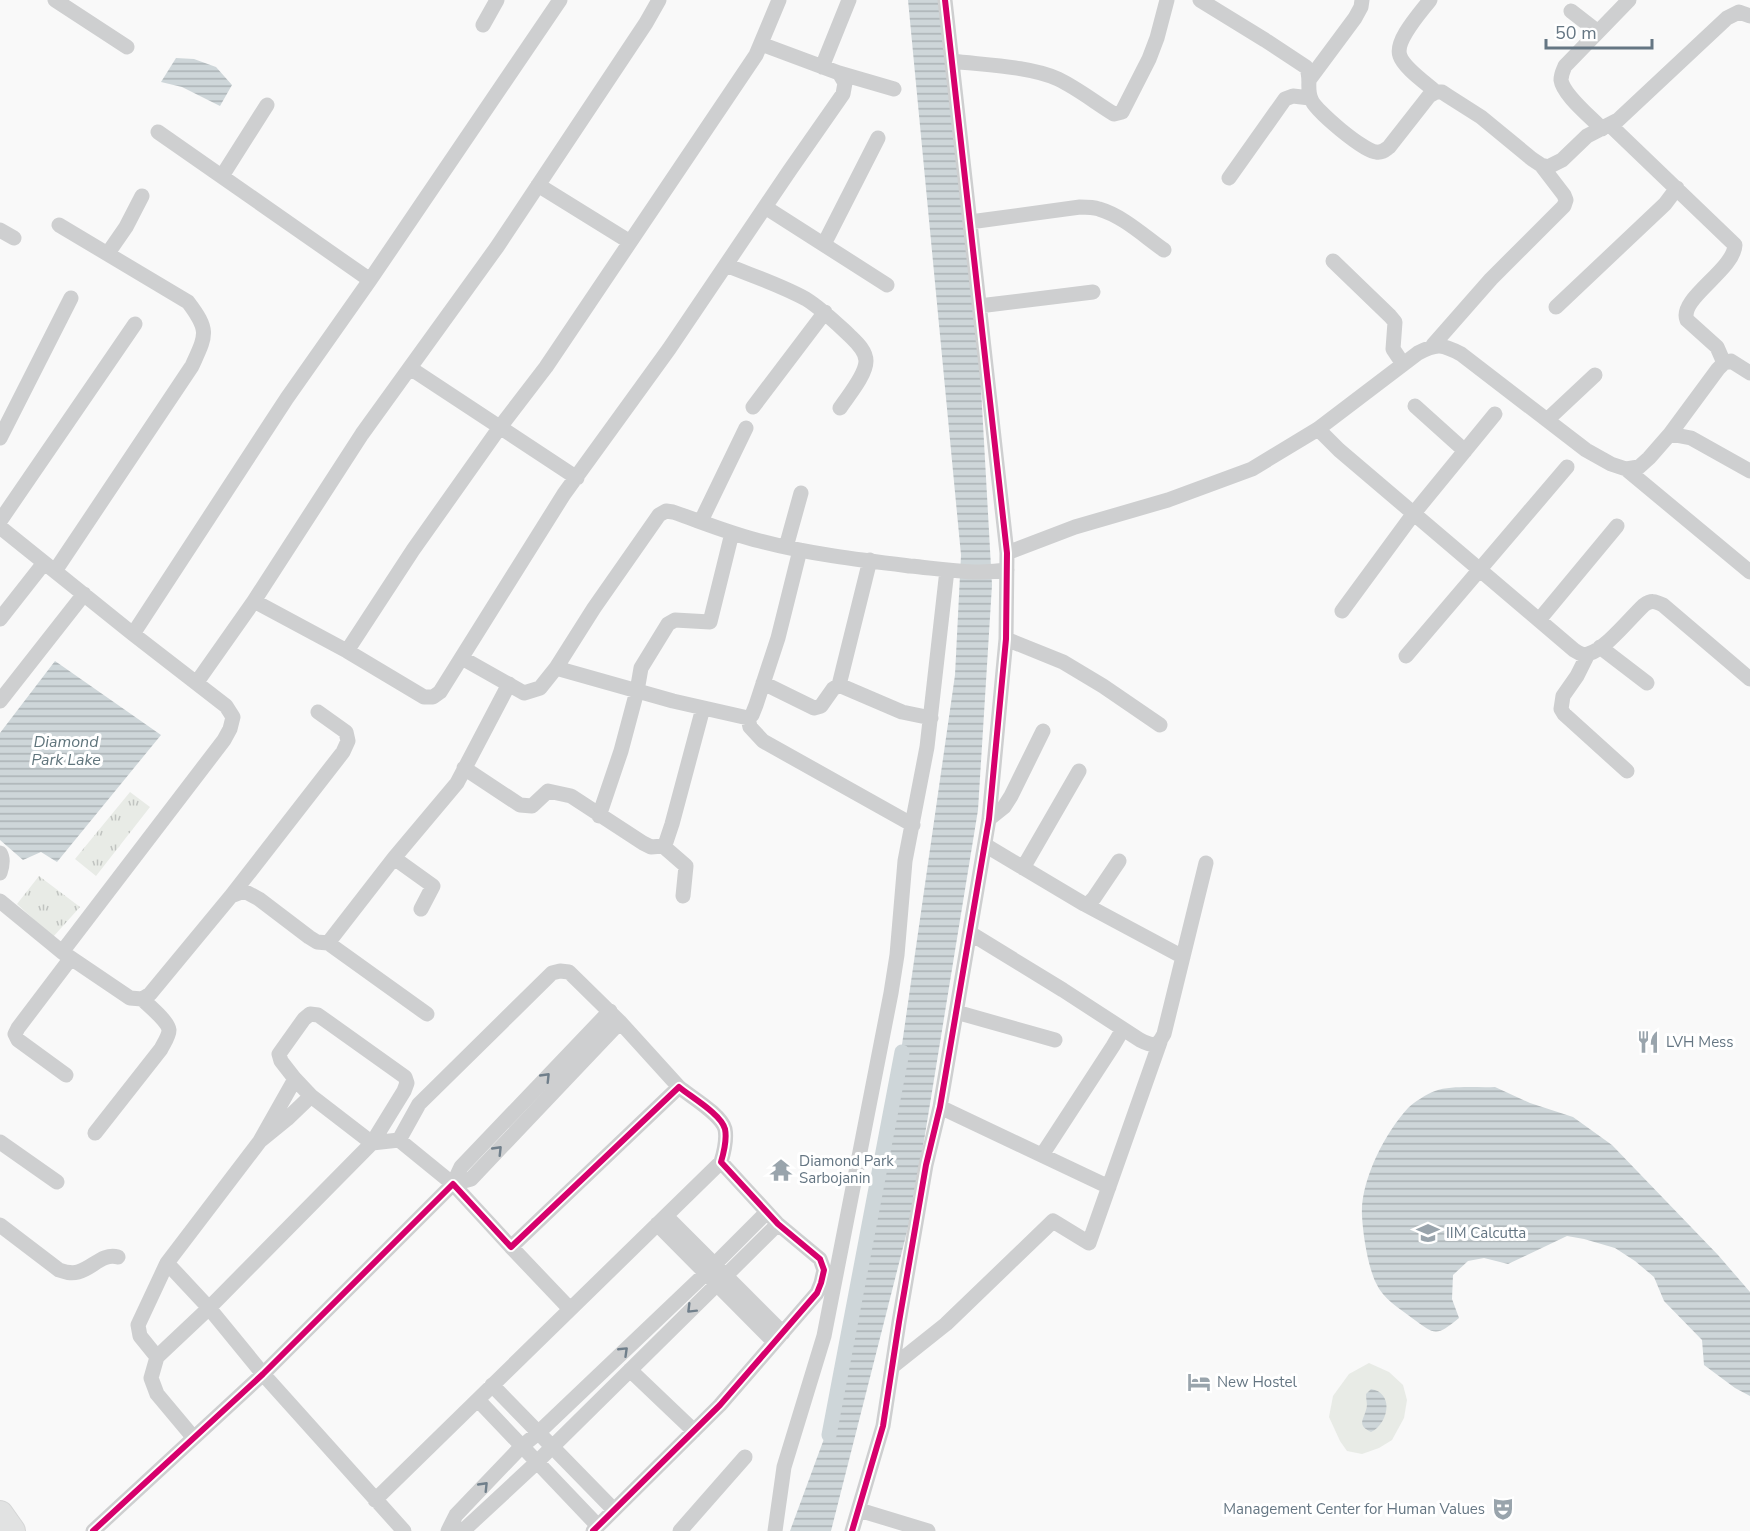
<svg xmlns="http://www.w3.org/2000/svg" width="1750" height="1531" viewBox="0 0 1750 1531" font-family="'Nunito Sans',sans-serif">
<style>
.park{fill:url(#park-tufts)}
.garden{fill:#e8ebe6}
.water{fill:url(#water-rules)}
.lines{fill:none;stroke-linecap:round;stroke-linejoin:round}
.canal{stroke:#ced6d9;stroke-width:15}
.trunk-casing{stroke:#d5d6d6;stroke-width:28}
.minor{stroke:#cecfd0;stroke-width:15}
.trunk{stroke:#e1e2e2;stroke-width:26}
.cycleway-casing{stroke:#fff;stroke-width:10}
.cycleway{stroke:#d6006c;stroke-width:6}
.oneway{stroke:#707f8b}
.labels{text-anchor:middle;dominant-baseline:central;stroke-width:6;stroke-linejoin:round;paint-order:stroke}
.poi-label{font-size:15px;fill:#657683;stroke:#fff;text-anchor:start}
.water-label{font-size:16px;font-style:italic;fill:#60757c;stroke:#fff}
</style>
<defs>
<pattern id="park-tufts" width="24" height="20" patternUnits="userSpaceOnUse" patternTransform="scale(1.5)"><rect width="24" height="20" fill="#e8ebe6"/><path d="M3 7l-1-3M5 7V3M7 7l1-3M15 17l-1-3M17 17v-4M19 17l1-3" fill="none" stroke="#c0c3c0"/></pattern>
<pattern id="water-rules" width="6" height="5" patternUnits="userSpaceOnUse" patternTransform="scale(1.5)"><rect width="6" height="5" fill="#ced6d9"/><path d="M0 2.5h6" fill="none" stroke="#abb2b5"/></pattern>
</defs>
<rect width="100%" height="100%" fill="#f9f9f9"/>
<!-- park -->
<path class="park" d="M130,792L150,807L96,876L75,859Z
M39,876L80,907L53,937L17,904Z"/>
<!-- garden -->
<path class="garden" d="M1369,1363L1389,1372L1403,1385L1407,1400L1404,1418L1392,1440L1379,1448L1362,1454L1347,1451L1340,1441L1329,1417L1333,1396L1349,1374Z"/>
<!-- water -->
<path class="water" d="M908,0H940L978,334L992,585L978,810L913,1208L831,1531H790L842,1390L882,1184L955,675L961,555Z
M176,58L194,59L216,67L232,85L220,106L182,87L161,82Z
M55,661L161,735L57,862L41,852L23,860L0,840V733Z
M1495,1087L1530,1103L1573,1117L1612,1145L1718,1255L1750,1292V1396L1735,1388L1704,1365L1702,1340L1664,1301L1654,1277L1635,1261L1615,1248L1584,1239L1567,1236L1508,1264L1484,1258L1468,1261L1453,1275L1452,1299L1459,1318C1436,1337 1435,1335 1412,1318C1399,1308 1383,1299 1376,1283C1368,1267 1363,1235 1362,1216C1360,1181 1385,1133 1408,1108C1414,1102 1427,1094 1435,1091C1453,1085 1477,1088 1495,1087Z
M1371,1389C1395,1393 1388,1424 1371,1432C1357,1425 1363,1421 1366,1410C1368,1405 1366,1400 1366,1394Z"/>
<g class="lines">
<!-- canal -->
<path class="canal" d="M829,1435L902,1052"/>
<!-- trunk casing -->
<g class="trunk-casing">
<path id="trunk" d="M0,1514L12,1531"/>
</g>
<!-- minor -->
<path class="minor" d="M55,0L127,47
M1200,0L1265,40L1306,67C1312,78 1306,88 1311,99C1315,111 1365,152 1376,152C1382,153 1385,150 1389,147L1429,96L1436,92H1442L1448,96L1481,117L1532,159L1541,165L1548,167L1562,160L1587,136L1618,120L1727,18L1739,12L1750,16
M1430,0C1421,12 1394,41 1400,56C1404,68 1426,83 1436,92
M1571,11L1598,32
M483,25L497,0
M952,61C983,65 1030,66 1058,79C1077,88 1096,103 1114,114L1122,112L1149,59L1157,38L1167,0
M822,67L849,0
M839,73L894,89
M1309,80L1355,18L1361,7L1362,0
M1610,125L1735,245C1734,270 1678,299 1687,320L1717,347L1724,363
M1602,129C1591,117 1563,95 1561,80C1561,74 1563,71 1565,66L1629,0
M158,132L370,280
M222,176L267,105
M1229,178L1285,99L1293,96L1310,98
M538,185L630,242
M765,207L887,285
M970,222L1080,207C1087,207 1093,207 1099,209C1123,216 1144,236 1164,250
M0,230L14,238
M824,244L878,138
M108,253L126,227L142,196
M1333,261L1390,316L1395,322L1393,349L1403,364
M726,265C753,276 781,285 806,299C822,309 835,322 849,335C855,341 866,350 866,361C866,375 848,396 840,408
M979,306L1093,292
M1556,307L1665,204L1677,188
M1433,345L1491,279L1564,206L1566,200L1564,195L1541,165
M410,368L577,478
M1415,406L1465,451
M753,407L825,312
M1547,420L1595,375
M1318,429L1339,450L1574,650C1579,653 1583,656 1588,654C1606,649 1630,618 1644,605C1651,600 1655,601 1663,605L1750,679
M1670,434L1691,438L1750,471
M0,438L71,298
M1626,469L1750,572
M0,521L135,324
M701,521L746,428
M0,527L133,634L226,706L233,717L230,729L224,740L62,952L0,901
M786,547L801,493
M1007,553L1075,527L1168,500L1252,469L1318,429L1418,353C1437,343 1442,344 1461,354L1586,450L1611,464L1626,469L1639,467L1649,458L1670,434L1718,369L1724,363L1731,361L1750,373
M55,571L192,366C206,335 210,331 188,302L59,225
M254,601L347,651L413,550L500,427L546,367L756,55L779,0
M1342,611L1414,513L1495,414
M0,619L44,563
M1539,620L1617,526
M133,634L287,398L370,280L560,0
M1006,639L1063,662L1103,686L1160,725
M1600,647L1647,683
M347,651L424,697H433L440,692L564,494L669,349L790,170L843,94L845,83L839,73L761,44
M1588,654L1577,676L1563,696L1561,709L1564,714L1627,771
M1406,656L1567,467
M462,658L524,693L540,688L556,668L673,701L748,718L752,715L756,705L778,638L800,550
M556,668L594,608L659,515L666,511L673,512C702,522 731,534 760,541C809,554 860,560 910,566C942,569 975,575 1007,570
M197,682L254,601L362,434L497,247L646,23L659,0
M763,683L814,708L821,706L833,689L839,685L902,712L931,718
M839,685L870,560
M0,701L84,594
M748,718L750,727L763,741L913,825
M464,768L520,805L532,806L548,791L571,796L643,843L651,847L663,846L666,842L672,824L703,708
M599,816L621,751L637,691L641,668L668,624L675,620L710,622L732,533
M989,819L1004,807L1011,796L1043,731
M985,845L1084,904L1090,902L1094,898L1119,861
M663,846L686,866L683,896
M0,853C4,859 2,867 0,873
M394,858L433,886L421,909
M1023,868L1079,771
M231,896L343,752L348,741L346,732L318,712
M1084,904L1183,957
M970,933L1063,990L1140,1040C1152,1046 1157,1048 1164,1034L1206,863
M328,943L427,1014
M62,952L130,998L142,999L150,994L231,896L244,891L259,899L309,937L317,942L328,943L394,858L457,783L509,684
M956,1012L1055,1040
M66,1075L18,1040L15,1034L18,1028L71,958
M295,1079L311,1096L372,1143L399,1140L453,1184
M940,1107L1109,1187
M95,1133L161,1049C164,1043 169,1036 169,1030C168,1021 148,1005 142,999
M399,1140L419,1104L552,973L560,971L569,972L620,1022L679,1087
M0,1142L57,1182
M1042,1155L1113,1046L1123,1029
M453,1184L471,1179L620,1022
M453,1184L461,1167L610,1011
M666,1216L783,1333
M657,1224L774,1342
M0,1225L59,1270C65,1272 71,1274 78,1272C93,1268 102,1253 118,1257
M511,1247L570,1309
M167,1263L209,1308L263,1374L404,1531
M157,1357L209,1308L372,1143L404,1091L407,1083L405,1077L318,1015L310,1014L304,1019L279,1054L281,1061L295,1079L260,1141
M892,1367L946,1324L1053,1221L1089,1243L1160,1042
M630,1370L694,1431
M492,1385L614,1510
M478,1400L598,1526
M193,1437L157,1394L151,1378L157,1357L140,1336L138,1325L167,1263L260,1141L287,1119L311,1096
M375,1500L721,1162
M859,1510L928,1531
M93,1531L263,1374L453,1184L511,1247L679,1087C691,1097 721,1114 725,1129C727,1139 724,1152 721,1162L778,1224L820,1259L824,1270L821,1283L817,1293L720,1405L593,1531
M448,1531L456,1515L521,1447L538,1433L705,1274L767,1212
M459,1531L466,1528L536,1463L778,1224
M680,1531L745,1457
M775,1531L784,1467L824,1336L891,993L897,955L905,861L927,747L947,570
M852,1531L883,1426L899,1322L926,1165L940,1107L989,819L1006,639L1007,553L945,0"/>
<!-- trunk -->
<use href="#trunk" class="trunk"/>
<!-- cycleway casing -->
<g class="cycleway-casing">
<path id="cycleway" d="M93,1531L263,1374L453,1184L511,1247L679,1087C691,1097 721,1114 725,1129C727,1139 724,1152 721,1162L778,1224L820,1259L824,1270L821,1283L817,1293L720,1405L593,1531
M852,1531L883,1426L899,1322L926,1165L940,1107L989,819L1006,639L1007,553L945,0"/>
</g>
<!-- cycleway -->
<use href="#cycleway" class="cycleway"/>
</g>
<!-- one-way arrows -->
<defs><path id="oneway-chevron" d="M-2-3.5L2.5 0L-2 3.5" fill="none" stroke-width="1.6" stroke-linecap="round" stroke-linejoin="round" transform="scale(1.5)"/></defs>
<g class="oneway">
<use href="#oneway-chevron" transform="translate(546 1077) rotate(-46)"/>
<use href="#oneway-chevron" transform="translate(498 1150) rotate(-46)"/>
<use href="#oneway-chevron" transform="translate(691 1309) rotate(135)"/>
<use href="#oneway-chevron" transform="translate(624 1351) rotate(-44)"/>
<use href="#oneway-chevron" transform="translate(484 1486) rotate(-46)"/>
</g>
<!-- icons -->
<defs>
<g id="restaurant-bare" transform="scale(1.8)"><path d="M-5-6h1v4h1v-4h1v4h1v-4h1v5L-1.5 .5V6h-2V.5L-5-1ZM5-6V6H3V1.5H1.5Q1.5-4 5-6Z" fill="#99a4ac" stroke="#fff" stroke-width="2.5" paint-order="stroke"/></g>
<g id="temple-bare" transform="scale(1.8)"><path d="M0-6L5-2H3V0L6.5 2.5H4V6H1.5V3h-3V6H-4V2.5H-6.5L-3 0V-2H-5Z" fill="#99a4ac" stroke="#fff" stroke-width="2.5" paint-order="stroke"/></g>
<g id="university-bare" transform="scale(1.8)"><path d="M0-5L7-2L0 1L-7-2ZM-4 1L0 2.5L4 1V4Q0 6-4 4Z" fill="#99a4ac" stroke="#fff" stroke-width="2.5" paint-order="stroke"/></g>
<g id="hotel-bare" transform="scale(1.8)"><path d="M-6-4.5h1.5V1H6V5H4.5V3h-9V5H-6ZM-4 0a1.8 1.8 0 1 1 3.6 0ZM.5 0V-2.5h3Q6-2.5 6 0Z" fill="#99a4ac" stroke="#fff" stroke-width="2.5" paint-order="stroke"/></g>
<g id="theatre-bare" transform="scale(1.8)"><path d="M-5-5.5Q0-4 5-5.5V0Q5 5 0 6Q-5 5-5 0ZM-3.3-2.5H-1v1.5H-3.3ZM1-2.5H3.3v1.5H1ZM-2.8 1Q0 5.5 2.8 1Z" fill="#99a4ac" stroke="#fff" stroke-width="2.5" paint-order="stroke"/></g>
</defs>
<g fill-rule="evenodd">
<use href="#restaurant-bare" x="1648" y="1042"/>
<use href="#temple-bare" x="781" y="1170"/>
<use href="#university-bare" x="1428" y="1233"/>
<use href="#hotel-bare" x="1199" y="1382"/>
<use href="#theatre-bare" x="1503" y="1509"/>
</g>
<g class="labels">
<!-- poi labels -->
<g class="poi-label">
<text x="1666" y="1042">LVH Mess</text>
<text x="799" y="1161">Diamond Park<tspan x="799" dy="17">Sarbojanin</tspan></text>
<text x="1446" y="1233">IIM Calcutta</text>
<text x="1217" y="1382">New Hostel</text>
<text x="1485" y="1509" text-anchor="end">Management Center for Human Values</text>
</g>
<!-- water labels -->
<g class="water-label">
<text x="66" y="742">Diamond<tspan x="66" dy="18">Park Lake</tspan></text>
</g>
</g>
<!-- scale -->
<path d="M1546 39v9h106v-9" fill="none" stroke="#657683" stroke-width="3"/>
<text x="1555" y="39" font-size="18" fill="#657683" stroke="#ffffff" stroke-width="4.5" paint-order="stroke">50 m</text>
</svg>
